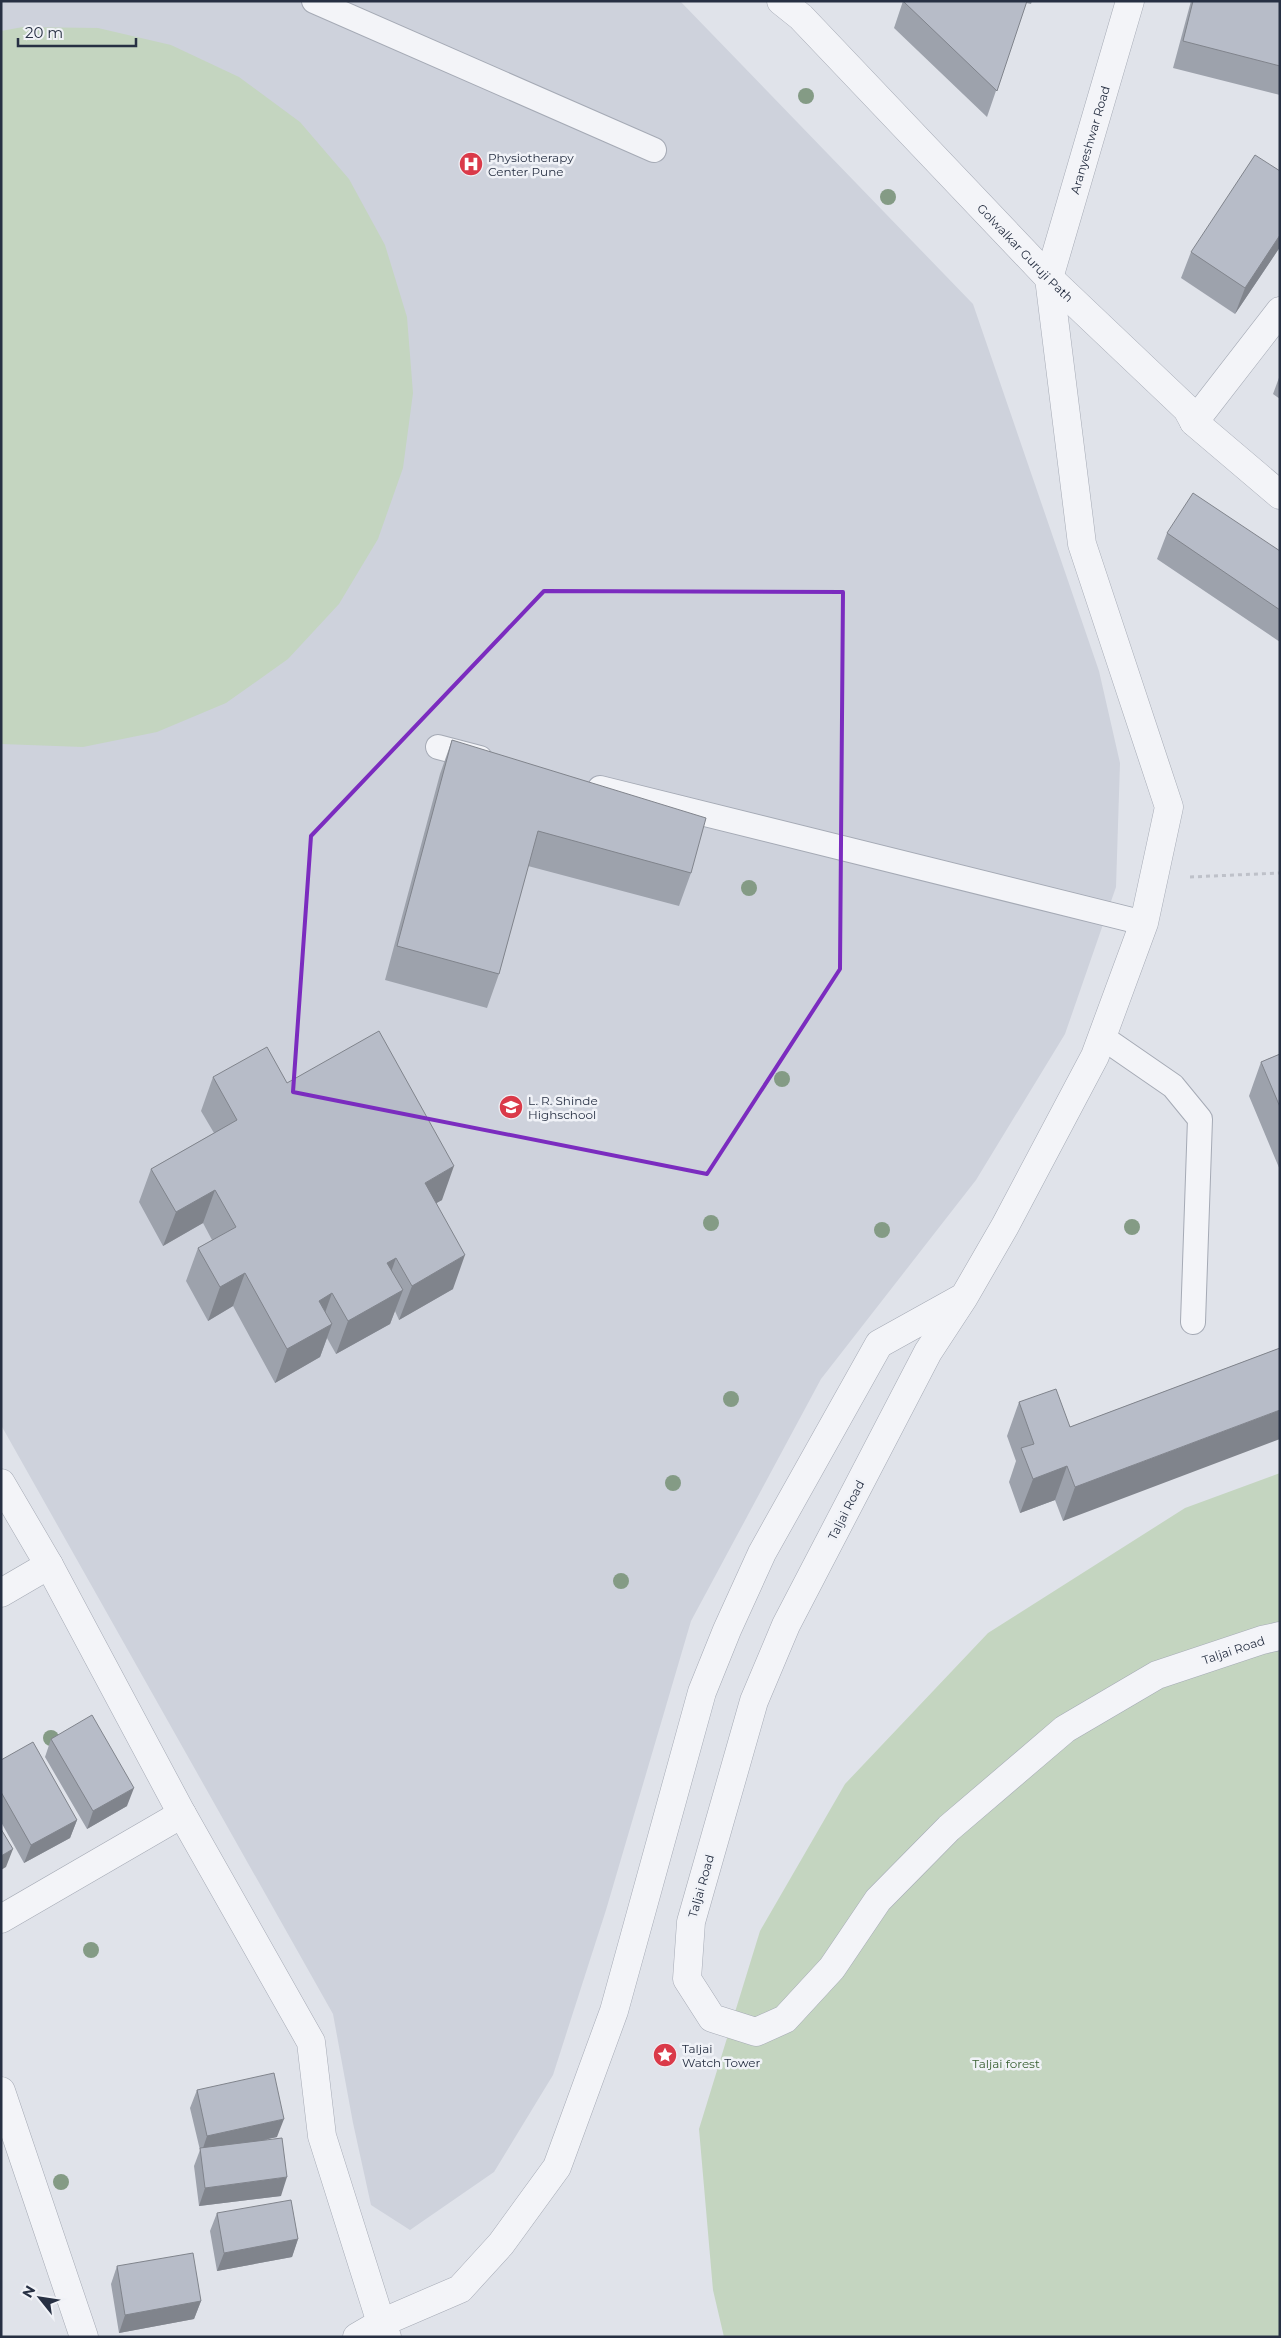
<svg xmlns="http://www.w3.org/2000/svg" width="1281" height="2338" viewBox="0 0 1281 2338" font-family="Montserrat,sans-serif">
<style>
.built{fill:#ced2dc}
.green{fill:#c4d5c0}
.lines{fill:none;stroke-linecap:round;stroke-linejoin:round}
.service-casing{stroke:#a5aab5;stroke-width:26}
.minor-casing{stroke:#a5aab5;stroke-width:29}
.tertiary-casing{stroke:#a5aab5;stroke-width:29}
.path{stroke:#bec1c9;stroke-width:3;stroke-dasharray:4 4;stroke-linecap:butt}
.service{stroke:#f3f4f8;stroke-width:24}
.minor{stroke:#f3f4f8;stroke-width:28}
.tertiary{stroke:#f3f4f8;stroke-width:28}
.tree{fill:#849b85}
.wall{fill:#9da2ac}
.shaded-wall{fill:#80848c}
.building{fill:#b7bcc8;stroke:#80848c}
.marked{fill:none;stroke:#7b2cbf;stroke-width:4;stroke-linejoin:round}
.labels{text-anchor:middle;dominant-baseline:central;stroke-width:5;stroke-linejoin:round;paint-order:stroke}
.street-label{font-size:12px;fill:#273043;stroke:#f0f2f7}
.poi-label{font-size:12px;fill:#273043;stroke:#f0f2f7;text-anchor:start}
.park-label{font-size:12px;fill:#396033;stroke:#f0f2f7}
</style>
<rect width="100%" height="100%" fill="#e0e3ea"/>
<!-- built -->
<path class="built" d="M1,1H680L973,304L1099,671L1120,763L1116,887L1065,1034L976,1180L821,1379L691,1621L606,1910L553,2075L494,2172L410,2230L371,2205L353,2123L333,2014L1,1425Z"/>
<!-- green -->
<path class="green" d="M23,27L98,28L171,45L239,77L300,122L349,179L385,245L407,317L413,393L403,468L378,539L339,604L288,659L226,703L157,732L83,747L1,744V31Z
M1280,1473V2337H724L713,2290L699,2129L760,1931L845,1784L988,1633L1185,1508Z"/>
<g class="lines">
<!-- service casing -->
<g class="service-casing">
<path id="service" d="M314,1L654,150
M438,747L480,758
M600,788L1144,923
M1102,1037L1173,1086L1200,1119L1193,1322"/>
</g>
<!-- minor casing -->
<g class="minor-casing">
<g id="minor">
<path id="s1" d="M1049,278L1082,544L1169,807L1144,923L1095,1056L1005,1226L964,1297L928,1352L786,1625L754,1701L691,1922L687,1979L712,2018L756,2032L785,2019L832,1968L878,1900L949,1828L1065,1729L1157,1675L1262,1640L1280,1636"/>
<path d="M1194,422L1280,311"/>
<path d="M1,1483L49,1565L182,1814L311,2042L322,2136L381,2323L387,2337"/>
<path d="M1,1593L49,1565"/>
<path d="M1,1919L182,1814"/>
<path d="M1,2091L84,2337"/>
<path d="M357,2337L381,2323L460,2289L501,2244L557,2167L614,2011L702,1692L727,1630L762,1553L879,1344L960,1299"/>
</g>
</g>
<!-- tertiary casing -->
<g class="tertiary-casing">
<g id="tertiary">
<path id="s2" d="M781,1L801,17L1049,278L1187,409L1194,422L1280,495"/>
<path id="s3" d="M1049,278L1130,1"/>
</g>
</g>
<!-- path -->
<path class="path" d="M1190,877L1280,873"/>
<!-- service -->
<use href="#service" class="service"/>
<!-- minor -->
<use href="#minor" class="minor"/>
<!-- tertiary -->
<use href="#tertiary" class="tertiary"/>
</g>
<!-- trees -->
<g class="tree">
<circle cx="806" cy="96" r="8"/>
<circle cx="888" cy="197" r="8"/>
<circle cx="749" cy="888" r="8"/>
<circle cx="782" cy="1079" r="8"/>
<circle cx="711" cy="1223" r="8"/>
<circle cx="1132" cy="1227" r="8"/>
<circle cx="882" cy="1230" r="8"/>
<circle cx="731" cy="1399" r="8"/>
<circle cx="673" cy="1483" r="8"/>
<circle cx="621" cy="1581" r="8"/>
<circle cx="51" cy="1738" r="8"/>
<circle cx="91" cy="1950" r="8"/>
<circle cx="61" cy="2182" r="8"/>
</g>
<!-- wall -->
<path class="wall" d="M903,1H1032L1031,4L1026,3L987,117L894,28Z
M1191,1H1280V95L1173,68Z
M1280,171V247L1235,314L1181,278L1191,252Z
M1280,375V399L1273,394Z
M1167,533L1280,551V642L1157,559Z
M452,740L691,873L679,906L528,866L499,974L487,1008L385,980L440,774Z
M1280,1054V1170L1249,1096L1261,1062Z
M213,1077L287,1083L442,1200L436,1203L453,1289L399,1320L395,1311L390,1324L336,1354L327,1338L320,1357L275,1383L233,1306L208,1321L186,1281L198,1248L212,1240L203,1223L163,1246L139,1202L151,1169L214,1133L201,1111Z
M1280,1348L1063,1521L1055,1500L1020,1513L1009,1482L1016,1461L1007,1436L1019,1402L1070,1427Z
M51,1739L127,1806L87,1829L45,1757Z
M1,1760L77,1820L70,1838L24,1863L1,1822Z
M197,2090L277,2137L267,2139L281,2196L199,2206L194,2166L200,2150L190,2108Z
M217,2213L298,2239L292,2257L217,2271L210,2231Z
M117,2266L201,2301L194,2319L119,2333L111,2284Z"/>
<!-- shaded-wall -->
<path class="shaded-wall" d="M1280,235V247L1235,314L1245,288Z
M454,1166L442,1200L412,1217L425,1183Z
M215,1190L203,1223L163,1246L176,1212Z
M465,1255L453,1289L399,1320L412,1286Z
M396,1258L384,1292L387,1263Z
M245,1273L233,1306L208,1321L220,1287Z
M403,1290L390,1324L336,1354L348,1321Z
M332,1293L320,1327L319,1301Z
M332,1324L320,1357L275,1383L287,1349Z
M1280,1410V1439L1063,1521L1075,1487Z
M1067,1466L1055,1500L1020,1513L1033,1479Z
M134,1788L127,1806L87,1829L93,1811Z
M77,1820L70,1838L24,1863L31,1845Z
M13,1849L6,1867L1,1870V1856Z
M284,2119L277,2137L201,2154L207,2136Z
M287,2177L281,2196L199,2206L205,2188Z
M298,2239L292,2257L217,2271L224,2253Z
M201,2301L194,2319L119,2333L125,2315Z"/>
<!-- building -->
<path class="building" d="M904,1H1027L997,91L904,2Z
M1193,1H1280V66L1183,41Z
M1255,155L1280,171V235L1245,288L1191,252Z
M1193,493L1280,551V610L1167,533Z
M452,740L706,818L691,873L538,831L499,974L397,946Z
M379,1031L454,1166L425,1183L465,1255L412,1286L396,1258L387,1263L403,1290L348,1321L332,1293L319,1301L332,1324L287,1349L245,1273L220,1287L198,1248L236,1227L215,1190L176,1212L151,1169L237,1120L213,1077L267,1047L287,1083Z
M1280,1054V1107L1261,1062Z
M1280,1348V1410L1075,1487L1067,1466L1033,1479L1021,1448L1034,1444L1019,1402L1056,1389L1070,1427Z
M92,1715L134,1788L93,1811L51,1739Z
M33,1742L77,1820L31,1845L1,1792V1760Z
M1,1829L13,1849L1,1856Z
M274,2073L284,2119L207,2136L197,2090Z
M282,2138L287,2177L205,2188L200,2148Z
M291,2200L298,2239L224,2253L217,2213Z
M193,2253L201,2301L125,2315L117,2266Z"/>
<!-- marked area -->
<path class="marked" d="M544,591L843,592L840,969L707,1174L293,1092L311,836Z"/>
<!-- icons -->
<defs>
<g id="hospital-disc" transform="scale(1.25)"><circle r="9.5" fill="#da3a49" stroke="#f0f2f7"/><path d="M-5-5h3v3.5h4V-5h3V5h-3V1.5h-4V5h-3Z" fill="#fff"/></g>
<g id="school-disc" transform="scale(1.25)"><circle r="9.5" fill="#da3a49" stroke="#f0f2f7"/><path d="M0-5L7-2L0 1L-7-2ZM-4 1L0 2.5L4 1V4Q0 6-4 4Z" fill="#fff"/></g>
<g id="sight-disc" transform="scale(1.25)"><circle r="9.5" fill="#da3a49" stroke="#f0f2f7"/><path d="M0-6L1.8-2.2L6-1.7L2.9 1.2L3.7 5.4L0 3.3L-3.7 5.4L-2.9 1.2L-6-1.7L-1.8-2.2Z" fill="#fff"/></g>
</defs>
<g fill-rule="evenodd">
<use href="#hospital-disc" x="471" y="164"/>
<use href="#school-disc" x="511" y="1107"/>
<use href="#sight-disc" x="665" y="2055"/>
</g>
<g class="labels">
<!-- street labels -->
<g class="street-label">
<text stroke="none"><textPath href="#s3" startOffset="144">Aranyeshwar Road</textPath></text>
<text stroke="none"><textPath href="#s2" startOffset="351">Golwalkar Guruji Path</textPath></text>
<text transform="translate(846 1510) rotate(-63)">Taljai Road</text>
<text stroke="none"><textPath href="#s1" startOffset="2539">Taljai Road</textPath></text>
<text transform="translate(701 1886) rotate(-74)">Taljai Road</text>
</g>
<!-- poi labels -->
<g class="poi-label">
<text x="488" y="157">Physiotherapy<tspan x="488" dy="14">Center Pune</tspan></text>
<text x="528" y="1100">L. R. Shinde<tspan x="528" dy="14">Highschool</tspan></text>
<text x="682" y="2048">Taljai<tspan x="682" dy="14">Watch Tower</tspan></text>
</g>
<!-- park labels -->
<g class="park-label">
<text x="1006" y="2063">Taljai forest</text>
</g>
</g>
<!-- border -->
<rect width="1281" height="2338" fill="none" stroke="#273043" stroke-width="5"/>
<!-- north arrow -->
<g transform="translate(40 2298) rotate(300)" stroke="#f0f2f7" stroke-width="4" paint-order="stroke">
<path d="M0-4L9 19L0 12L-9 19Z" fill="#273043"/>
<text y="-8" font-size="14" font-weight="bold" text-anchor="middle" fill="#273043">N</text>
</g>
<!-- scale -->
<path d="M18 38v8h118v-8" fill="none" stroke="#273043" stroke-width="2.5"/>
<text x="25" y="38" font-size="15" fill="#273043" stroke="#f0f2f7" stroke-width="4" paint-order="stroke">20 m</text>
</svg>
